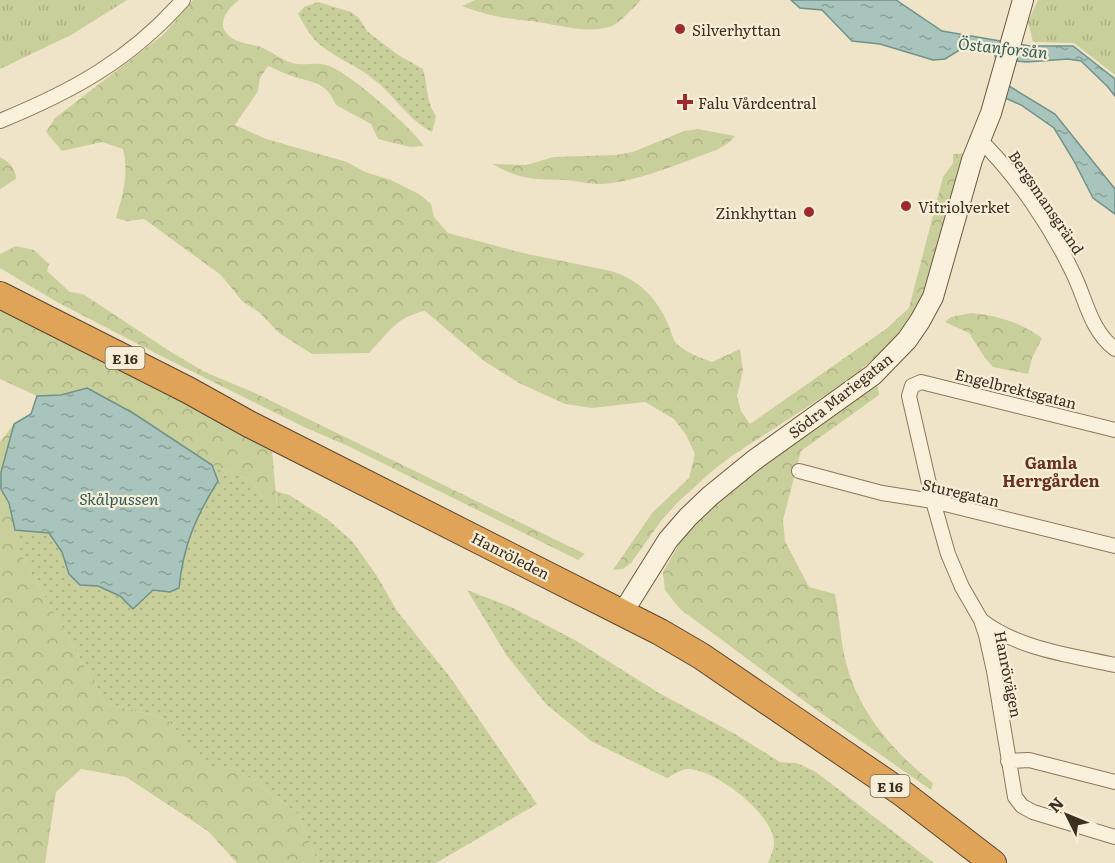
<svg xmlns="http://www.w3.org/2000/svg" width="1115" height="863" viewBox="0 0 1115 863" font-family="Literata,serif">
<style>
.grass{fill:url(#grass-dots)}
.forest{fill:url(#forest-crowns)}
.park{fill:url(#park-tufts)}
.water{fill:url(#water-ripples);stroke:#6f938a;stroke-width:1.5}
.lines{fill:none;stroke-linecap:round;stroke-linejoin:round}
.street-casing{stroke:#8d765c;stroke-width:16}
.secondary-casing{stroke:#6f573f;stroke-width:22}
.highway-casing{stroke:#5b4430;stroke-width:28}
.street{stroke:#faf1dc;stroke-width:14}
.secondary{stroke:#faf1dc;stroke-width:20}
.highway{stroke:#e0a458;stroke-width:26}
.poi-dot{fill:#9e2a2b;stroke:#f7eed8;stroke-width:2}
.labels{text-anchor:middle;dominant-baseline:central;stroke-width:4.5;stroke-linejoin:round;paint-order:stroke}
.shield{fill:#f7eed8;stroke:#756857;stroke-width:1.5}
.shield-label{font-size:14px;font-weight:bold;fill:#3d2e20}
.poi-label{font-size:15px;fill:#3d2e20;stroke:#f7eed8;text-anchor:start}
.street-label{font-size:15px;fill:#3d2e20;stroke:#f7eed8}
.water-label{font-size:16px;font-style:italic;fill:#2f5d5a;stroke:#f7eed8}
.neighbourhood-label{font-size:16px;font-weight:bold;fill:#6b2e1e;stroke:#f7eed8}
</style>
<defs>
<pattern id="grass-dots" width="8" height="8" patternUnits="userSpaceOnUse" patternTransform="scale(1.5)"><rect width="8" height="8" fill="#c9cf9b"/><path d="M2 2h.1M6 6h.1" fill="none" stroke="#aeb285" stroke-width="1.8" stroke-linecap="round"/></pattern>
<pattern id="forest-crowns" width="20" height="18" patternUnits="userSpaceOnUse" patternTransform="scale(1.5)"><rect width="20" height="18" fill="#c9cf9b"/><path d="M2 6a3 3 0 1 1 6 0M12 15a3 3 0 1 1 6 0" fill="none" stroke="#aeb285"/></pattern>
<pattern id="park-tufts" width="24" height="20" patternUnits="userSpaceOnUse" patternTransform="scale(1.5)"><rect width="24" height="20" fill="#c9cf9b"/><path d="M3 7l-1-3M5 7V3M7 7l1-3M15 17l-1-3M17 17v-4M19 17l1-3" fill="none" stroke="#aeb285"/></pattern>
<pattern id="water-ripples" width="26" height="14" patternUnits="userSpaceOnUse" patternTransform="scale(1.5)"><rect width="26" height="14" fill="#a9c4bc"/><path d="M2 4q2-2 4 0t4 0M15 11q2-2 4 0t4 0" fill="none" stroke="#8ba098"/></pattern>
</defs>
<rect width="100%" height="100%" fill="#f0e4c8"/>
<!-- grass -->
<path class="grass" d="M318,2L351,12L359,18L367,31L398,55L423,69C428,86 426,102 436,116L432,132C410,121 396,98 377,82C360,67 337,59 319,44C310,36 304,24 298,14L304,7Z
M212,465L251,480L264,498L277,506L276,491L289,495L327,519L352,541L377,576L397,611L450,677L537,804L436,863H318L297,813L237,769L206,767L167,719L105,703L21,554L15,530L49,533L62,552L69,574L80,585L98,586L120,596H147L153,590L170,592L179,587C183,546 196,516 218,481Z
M467,590L511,607L573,639L659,693L735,734L780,762L797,763L816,772L934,863H768C770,858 773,851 774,845C776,816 716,769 688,769C681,769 673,775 667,778L591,741L546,704L507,656Z"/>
<!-- forest -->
<path class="forest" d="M193,0H239C229,8 216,22 227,34C235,43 251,44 261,47C273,52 285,63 298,64C308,65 316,62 326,65C347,70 410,126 424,146L410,147L378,139L371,124L336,105C327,83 315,83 295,77C286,74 277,70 268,66L260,78L258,91L235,125L266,139L347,162L365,172L391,180L419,194L431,204L434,217L448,233L523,253L611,271C638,279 657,298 668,324C671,331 673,341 678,345C687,353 701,358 712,362L740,349L743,370L737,396L741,411L750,424L886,329L909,308L943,177L953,163V154L969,153L929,289L899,336L849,380L733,455L711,472L678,502L661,521L631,563L623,569L613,570L652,513L689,478L695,454L686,435L674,419L645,402L592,408L565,404L519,383L484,361L425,311C397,316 388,333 369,353L312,354L279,333L260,313L242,301L221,275L144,219L127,221L116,218C123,194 129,174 123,149L102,142L62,151L46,132L55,118L163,35Z
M475,0H641C634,7 618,25 609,27C583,34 557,24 530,21C503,18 489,16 462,6Z
M698,129L735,136C725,149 710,152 695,158C669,168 629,183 601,184C589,184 577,181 564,180C535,179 519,180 493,164L526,165L554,157L616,155L633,152L684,131Z
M0,157C9,162 16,168 16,179L0,189Z
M16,246L34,250L49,264L47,271L70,292L83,294L171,352L205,372L255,393L585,554L578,560L348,446L304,427L163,357L57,302L0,268V254Z
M0,300L271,438L277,507L264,498L251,480L212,465L133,413L87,388L61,395L37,396L0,379Z
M972,313C998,316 1020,322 1042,338L1032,358L1028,374L993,367L985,358L969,333L945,322L951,317Z
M877,383L879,395L801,451L783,520L785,541L809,587L835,594C840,620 841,649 849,673C863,717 897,755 933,783L931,790L811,706L680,609L665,590L663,572L679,544L694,524L705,513L753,473Z
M14,424L1,472V489L9,503L21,554L105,703L167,719L206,766L237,769L297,813L318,863H237L208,831L126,777L81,769L56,792L45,863H0V442Z"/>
<!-- park -->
<path class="park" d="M0,0H127L71,35L0,69Z
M1038,0H1115V75L1074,43L1033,42L1028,22Z"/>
<!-- water -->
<path class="water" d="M791,0H896L942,31L1030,46H1073L1115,79V96L1107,86L1081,61L1068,59L1027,62L996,59L993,49H961L945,59L933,60L880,44L852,41L822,10L800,8Z
M991,79L1009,86L1055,114L1115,189V214L1093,198L1074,161L1054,128L1021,105L987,90Z
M87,388L133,413L212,465L218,481C196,516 183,546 179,588L170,592L153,590L133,609L120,596L98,586L80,585L69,574L62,552L49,533L15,530L9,503L1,489V472L14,424L31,414L37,396L61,395Z"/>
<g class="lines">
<!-- street casing -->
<g class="street-casing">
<path id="street" d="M0,121C73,91 130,60 183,0
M980,140C1017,176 1051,227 1073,273C1086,299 1090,330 1115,349
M1115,430L921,382L912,386L909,396L933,501L948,554L962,587L981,620L986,635L994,671L1015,797L1022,806L1033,812L1115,837
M799,471L882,493L933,501L1115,546
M981,620C1018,649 1070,655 1115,665
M1008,761L1029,760L1115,782"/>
</g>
<!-- secondary casing -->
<g class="secondary-casing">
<path id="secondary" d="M623,612L668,540L688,517L710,496L753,461L873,375L907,340L920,321L933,297L972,160L991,113L1023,0"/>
</g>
<!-- highway casing -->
<g class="highway-casing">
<path id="highway" d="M0,295L188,390L249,424L660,632L701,656L902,793L993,863"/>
</g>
<!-- street -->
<use href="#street" class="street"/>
<!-- secondary -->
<use href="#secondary" class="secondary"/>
<!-- highway -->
<use href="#highway" class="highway"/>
</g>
<!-- markers -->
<g class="poi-dot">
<circle cx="680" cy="29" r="6"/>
<path d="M682 93h6v6h6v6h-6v6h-6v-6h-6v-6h6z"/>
<circle cx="906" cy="206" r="6"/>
<circle cx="809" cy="212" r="6"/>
</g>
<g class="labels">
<!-- shield labels -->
<g class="shield">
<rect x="105.5" y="347" width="39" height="22" rx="4.5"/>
<rect x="870.5" y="775" width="39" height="22" rx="4.5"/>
</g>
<g class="shield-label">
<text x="125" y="358">E 16</text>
<text x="890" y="786">E 16</text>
</g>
<!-- poi labels -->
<g class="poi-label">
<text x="692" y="29">Silverhyttan</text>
<text x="698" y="102">Falu Vårdcentral</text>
<text x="918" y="206">Vitriolverket</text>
<text x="797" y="212" text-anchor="end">Zinkhyttan</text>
</g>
<!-- street labels -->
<g class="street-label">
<text transform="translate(1047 202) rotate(56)">Bergsmansgränd</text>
<text transform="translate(1016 388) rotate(14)">Engelbrektsgatan</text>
<text transform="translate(840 395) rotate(-38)">Södra Mariegatan</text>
<text transform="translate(961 492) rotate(13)">Sturegatan</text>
<text transform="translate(511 555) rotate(27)">Hanröleden</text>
<text transform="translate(1009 674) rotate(79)">Hanrövägen</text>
</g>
<!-- water labels -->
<g class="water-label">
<text transform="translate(1003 47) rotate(6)">Östanforsån</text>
<text x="119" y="498">Skålpussen</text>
</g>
<!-- neighbourhood labels -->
<g class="neighbourhood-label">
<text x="1051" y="462">Gamla<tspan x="1051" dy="18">Herrgården</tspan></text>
</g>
</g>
<!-- north arrow -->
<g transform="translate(1067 815) rotate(313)" stroke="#f7eed8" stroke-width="4.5" paint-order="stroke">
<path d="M0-4.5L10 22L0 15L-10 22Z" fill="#3d2e20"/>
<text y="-9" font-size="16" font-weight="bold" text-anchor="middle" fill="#3d2e20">N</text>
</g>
</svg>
